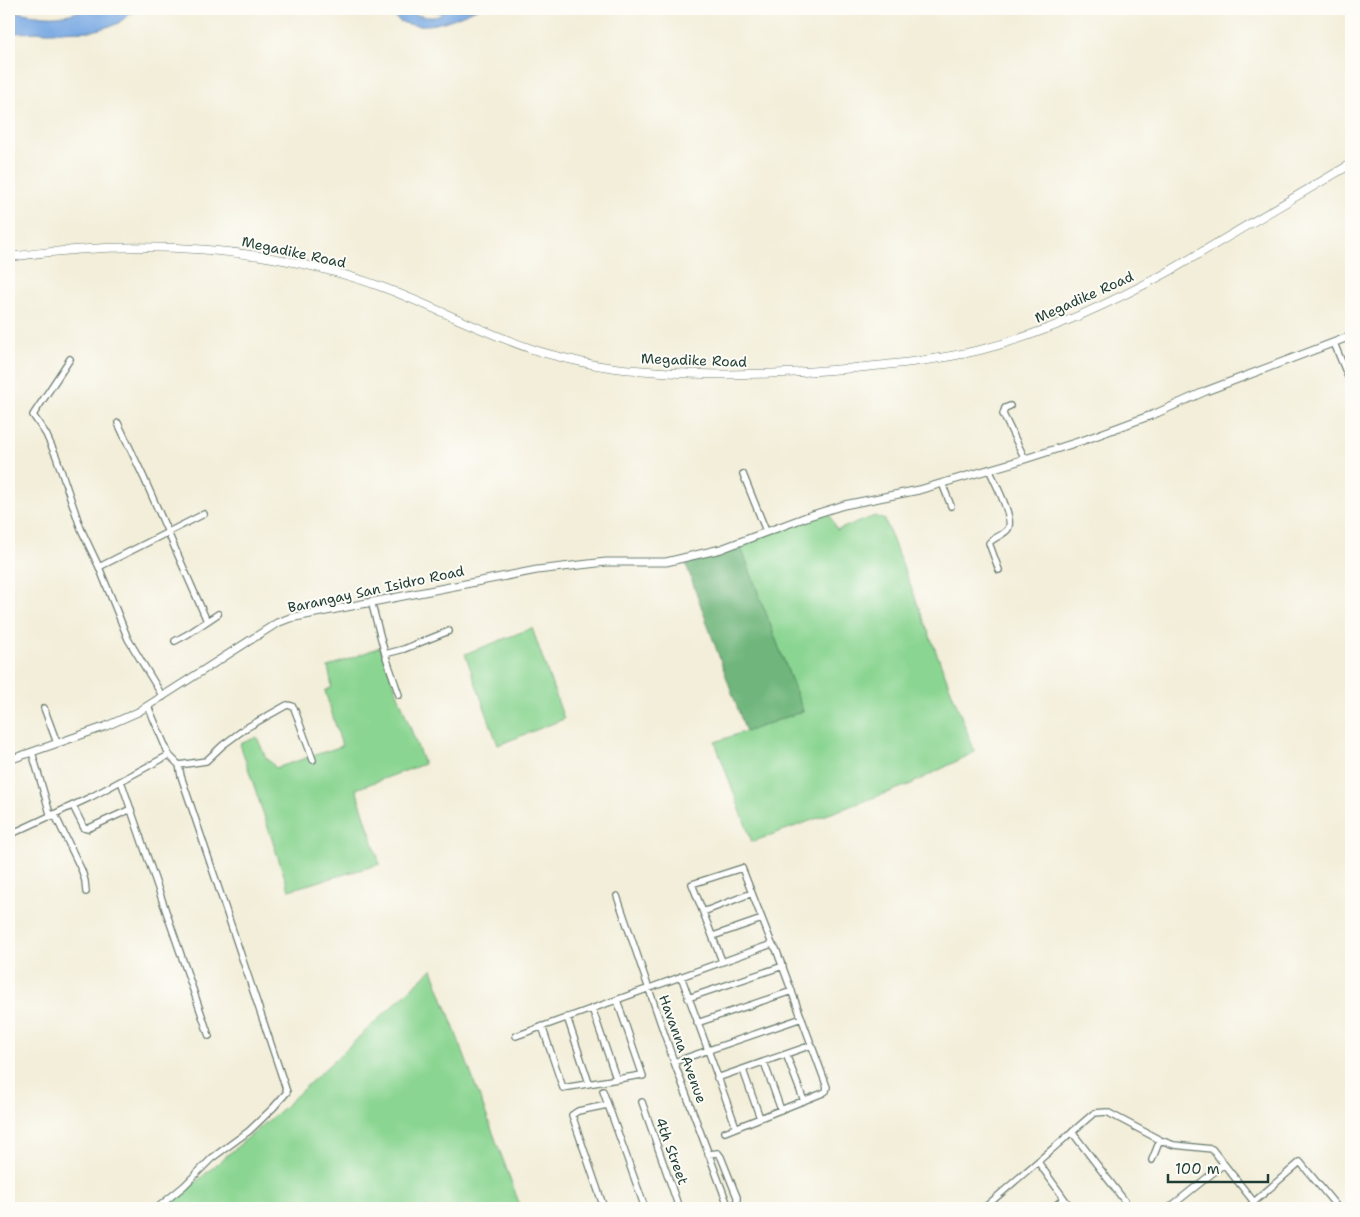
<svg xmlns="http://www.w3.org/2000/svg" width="1360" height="1217" viewBox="0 0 1360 1217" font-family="'Shantell Sans',sans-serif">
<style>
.green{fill:#8bd592;stroke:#558963}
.forest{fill:#70b67c;stroke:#487a58}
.water{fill:#77a7e2;stroke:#4b728b}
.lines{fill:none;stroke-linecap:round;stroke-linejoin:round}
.minor-casing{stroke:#697b6e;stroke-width:8}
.tertiary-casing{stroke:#697b6e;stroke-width:9}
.secondary-casing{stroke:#697b6e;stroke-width:9}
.minor{stroke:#fff;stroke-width:5.5}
.tertiary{stroke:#fff;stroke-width:7}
.secondary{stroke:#fff;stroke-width:8}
.labels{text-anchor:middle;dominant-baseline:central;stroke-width:4;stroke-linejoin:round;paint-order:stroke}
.street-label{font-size:14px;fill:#1f3d34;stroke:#fdfcf7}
</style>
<rect width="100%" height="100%" fill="#fdfcf7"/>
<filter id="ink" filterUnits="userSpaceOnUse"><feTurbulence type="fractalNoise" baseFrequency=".02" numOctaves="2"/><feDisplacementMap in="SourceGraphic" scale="10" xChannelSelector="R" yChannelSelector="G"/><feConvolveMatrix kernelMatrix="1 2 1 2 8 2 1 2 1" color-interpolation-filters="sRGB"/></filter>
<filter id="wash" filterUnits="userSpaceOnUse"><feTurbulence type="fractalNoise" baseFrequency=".0096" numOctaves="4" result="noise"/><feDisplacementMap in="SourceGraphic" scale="20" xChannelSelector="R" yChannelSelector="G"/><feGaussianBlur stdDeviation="1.12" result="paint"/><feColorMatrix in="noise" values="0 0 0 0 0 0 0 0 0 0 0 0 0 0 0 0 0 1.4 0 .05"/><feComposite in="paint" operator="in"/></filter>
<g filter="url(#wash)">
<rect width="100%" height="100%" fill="#f3eed9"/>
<!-- green -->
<path class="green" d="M829,513L837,530L875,516L885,520L975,752L911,784L752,842L715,742L803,711L740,545L776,530Z
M532,628L564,719L498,745L465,654Z
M380,647L424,764L356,789L380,864L289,890L240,744L257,737L265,756L276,768L342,746L325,691L332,687L328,667Z
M432,969L521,1208H165L283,1108Z"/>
<!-- forest -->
<path class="forest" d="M740,545L803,711L746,732L686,564Z"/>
<!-- water -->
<path class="water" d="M86,9H137L117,24L93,31L9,33V11C42,15 53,21 86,9Z
M392,9C405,9 432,24 443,13L425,9H477C453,19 434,29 408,24C399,22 393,18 392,9Z"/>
</g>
<g filter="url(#ink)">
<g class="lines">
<!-- minor casing -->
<g class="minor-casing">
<path id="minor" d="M1334,343L1351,384
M70,359L33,415L46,434L56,456L81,529L99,567L128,639L163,697
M1010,406L1005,408L1003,414L1025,459
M118,423L144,478L207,621
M989,469C994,481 1015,519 1008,529C1004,535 994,537 989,543L999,570
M743,474L766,531
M942,483L951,506
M99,567L204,514
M371,601L385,654L399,695
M175,641L188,634L218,614
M385,654L404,649L449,631
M148,706L169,755L179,765L181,776L287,1092L273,1108L249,1131L212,1158L184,1186L157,1208
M44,708L57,743
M32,752L51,817
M179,765L206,761L223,745L246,728L287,705L292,706L294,708L313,760
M121,781L209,1036
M73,806L84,828L87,829L131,809
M55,815L82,871L85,881L86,892
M9,835L91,797L169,755
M617,896L674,1062L729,1208
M703,912L752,893
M713,936L762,919
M722,961L692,884L742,868L772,944L776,949L827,1087L826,1091L823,1093L725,1132
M681,976L736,1127
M688,998L783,966
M617,1000L643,1076
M592,1008L616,1078
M567,1017L589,1083
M697,1023L792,991
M542,1026L563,1088L642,1075
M516,1036L772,944
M786,1054L804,1101
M674,1062L802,1018
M764,1062L781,1110
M743,1070L760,1118
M717,1078L812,1045
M603,1091L645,1208
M642,1102L679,1208
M1072,1132L1130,1208
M708,1154L718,1153L721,1157L737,1197V1208
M1152,1160L1160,1140
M1038,1162L1071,1208
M604,1208L572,1115L578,1111L607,1105
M984,1208L1094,1113L1107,1112L1160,1140L1174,1145L1212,1149L1254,1202
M1052,1208L1064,1199
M1169,1208L1224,1164
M1247,1208L1300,1162L1338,1208"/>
</g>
<!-- tertiary casing -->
<g class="tertiary-casing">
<path id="tertiary" d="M9,760L104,727L138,712L277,623L290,618L537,570L606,562H666L721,549L809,516L844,505L919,490L1025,459L1087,439L1157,413L1206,391L1351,336"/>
</g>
<!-- secondary casing -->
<g class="secondary-casing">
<path id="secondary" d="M9,257C134,239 262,244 382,287C433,306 481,332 532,349C546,354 560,357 573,360C603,368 632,370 662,372C727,377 790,374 855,368C897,364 938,360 980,350C1045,334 1109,304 1168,272L1351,164"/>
</g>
<!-- minor -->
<use href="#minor" class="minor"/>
<!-- tertiary -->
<use href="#tertiary" class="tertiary"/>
<!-- secondary -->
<use href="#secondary" class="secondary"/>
</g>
</g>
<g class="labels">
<!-- street labels -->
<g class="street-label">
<text transform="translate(294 252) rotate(12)">Megadike Road</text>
<text transform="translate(1084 297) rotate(-24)">Megadike Road</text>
<text transform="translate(694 360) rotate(2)">Megadike Road</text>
<text transform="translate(376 589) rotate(-12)">Barangay San Isidro Road</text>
<text transform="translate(683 1049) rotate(70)">Havanna Avenue</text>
<text transform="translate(672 1151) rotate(70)">4th Street</text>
</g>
</g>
<!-- margin -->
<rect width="1360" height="1217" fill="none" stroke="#fdfcf7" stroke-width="30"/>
<!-- scale -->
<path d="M1168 1174v8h100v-8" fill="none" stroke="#1f3d34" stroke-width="2.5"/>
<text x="1175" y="1174" font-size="15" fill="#1f3d34" stroke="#fdfcf7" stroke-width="4" paint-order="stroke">100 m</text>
</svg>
